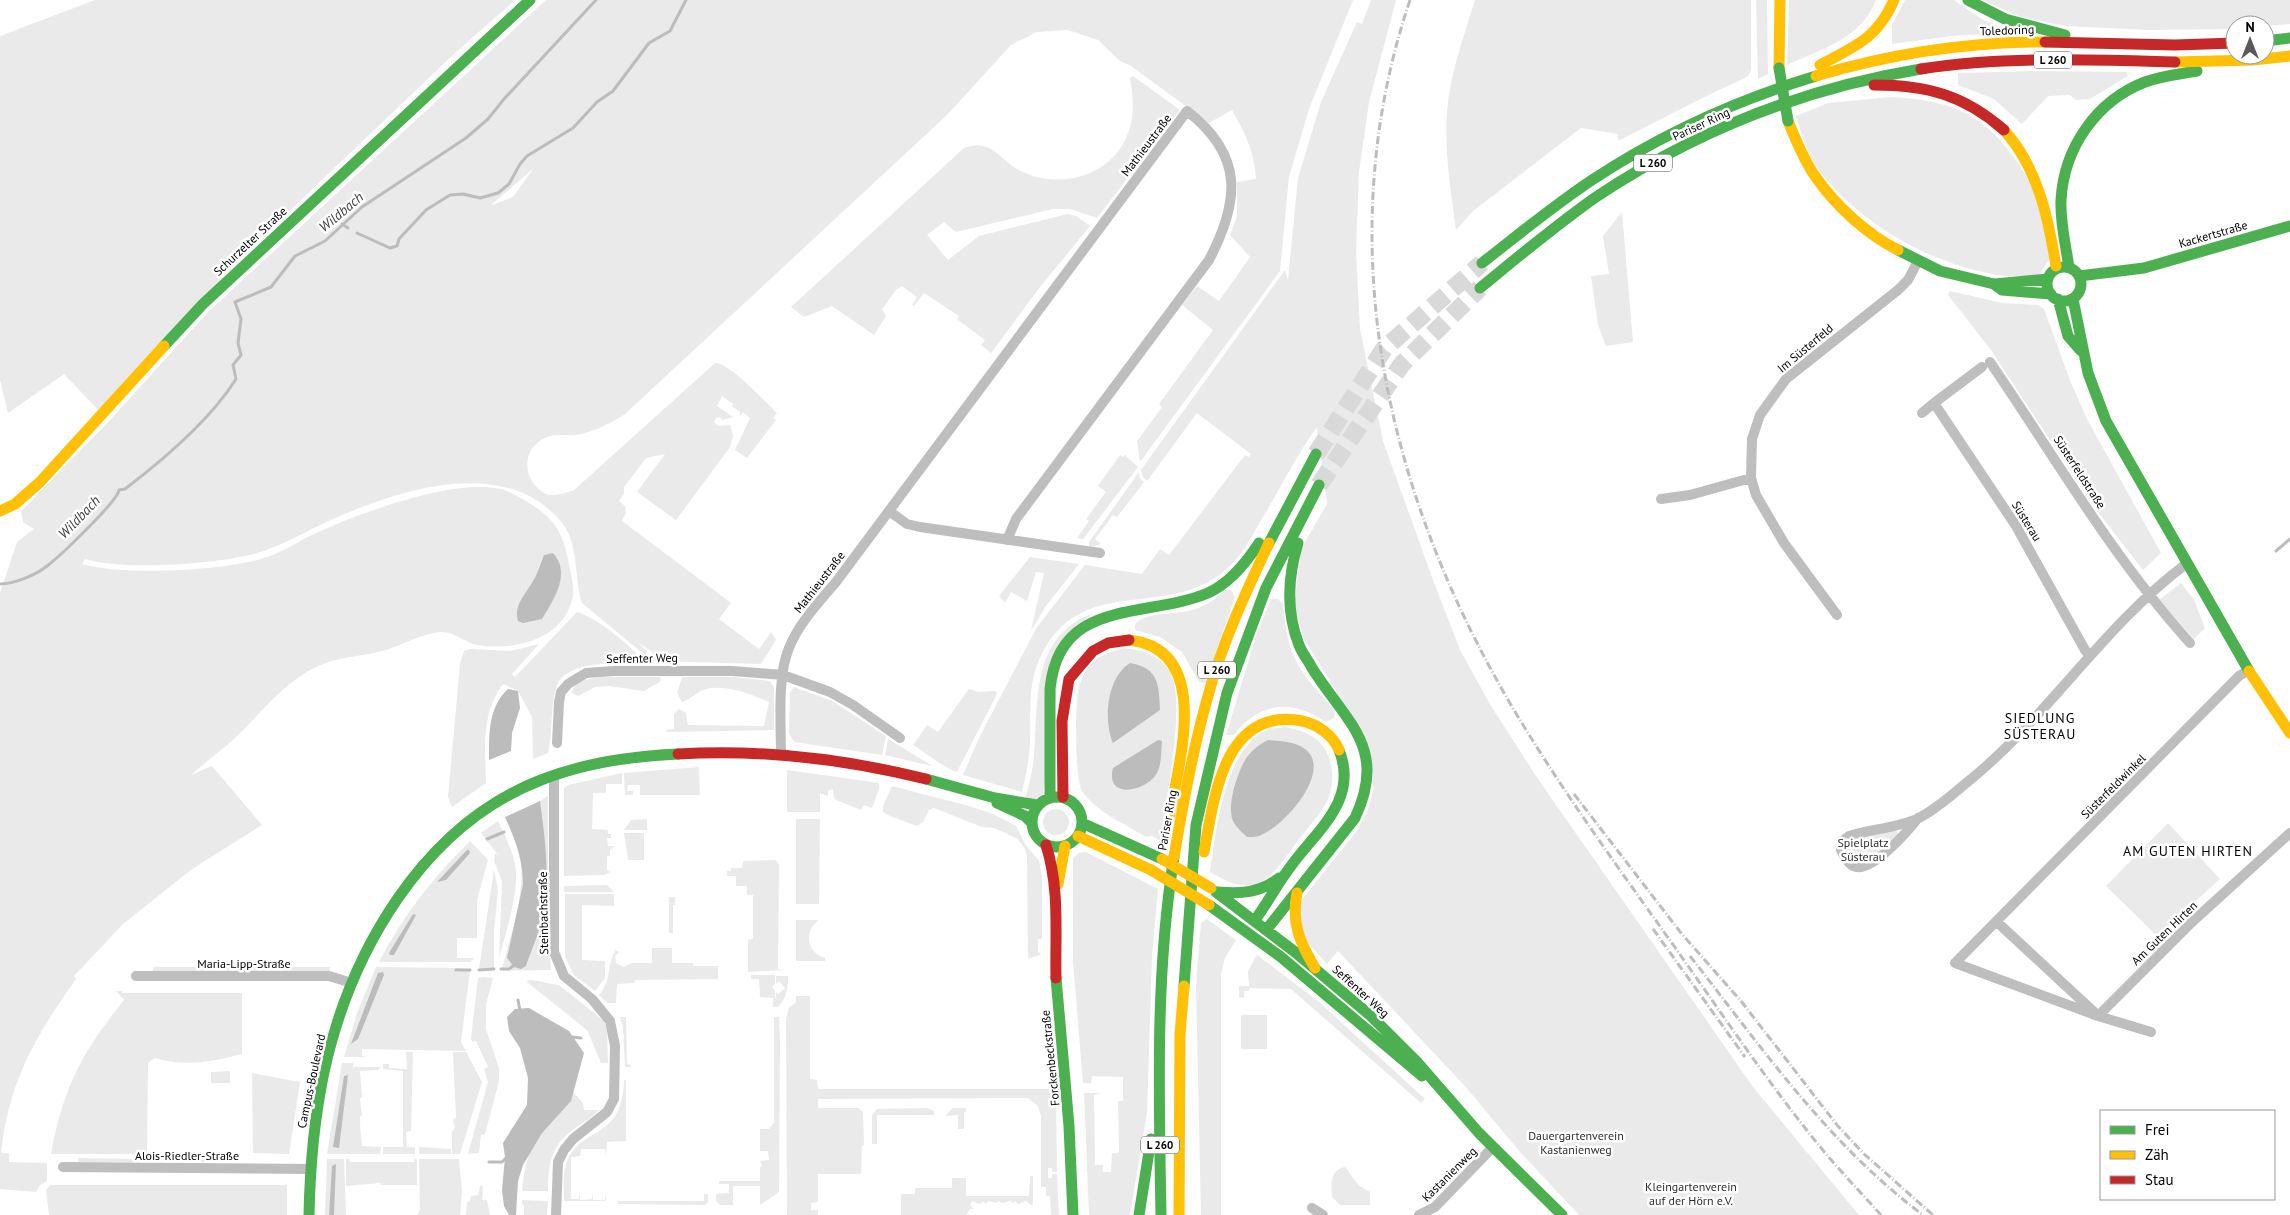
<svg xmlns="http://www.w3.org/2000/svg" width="2290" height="1215" viewBox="0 0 2290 1215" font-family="'PT Sans',sans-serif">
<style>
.green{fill:#eaeaea;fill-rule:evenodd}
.water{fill:#bcbcbc}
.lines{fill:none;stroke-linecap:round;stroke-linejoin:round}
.stream{stroke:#bcbcbc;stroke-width:3}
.highway-tunnel{stroke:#d9d9d9;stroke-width:18;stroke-dasharray:18 9;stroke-linecap:butt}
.street{stroke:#bebebe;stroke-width:10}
.fast{stroke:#4caf50;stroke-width:11}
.slow{stroke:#ffc107;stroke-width:11}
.jam{stroke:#c62828;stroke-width:11}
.rail{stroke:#bdbdbd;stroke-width:3;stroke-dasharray:8 2.5 1 2.5;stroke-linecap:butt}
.fast-bridge{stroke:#4caf50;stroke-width:11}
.slow-bridge{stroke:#ffc107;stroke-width:11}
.labels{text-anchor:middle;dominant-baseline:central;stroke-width:5;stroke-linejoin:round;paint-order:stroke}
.shield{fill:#fff;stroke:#4c4c4c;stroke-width:1}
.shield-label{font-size:11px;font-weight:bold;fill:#000}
.street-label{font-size:12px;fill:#000;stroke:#fff}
.park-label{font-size:12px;fill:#2f2f2f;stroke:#fff}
.water-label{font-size:14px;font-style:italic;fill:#404040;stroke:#fff}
.neighbourhood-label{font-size:14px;letter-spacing:1px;fill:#000;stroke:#fff}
</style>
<rect width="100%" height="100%" fill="#fff"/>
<!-- green -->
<path class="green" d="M95,0H515L455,53L239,259L100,412L64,374L8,413L0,380V36Z
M546,0H1353L1309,109L1289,177L1280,271L1140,462L1137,441L1162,407L1159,404L1213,330L1182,305L1197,286L1219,301L1250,257L1230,235L1237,216V182L1256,179C1255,153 1245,133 1232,110L1209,123L1131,66L1120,61L1098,40L1068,30L1037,32L1011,45L947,115L625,414C610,424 593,432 576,435C565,436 555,433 545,438C521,449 522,480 544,493C553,498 565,493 574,490L715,363C730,363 765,402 777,413L773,418L776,420L747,458L735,450L750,418L743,412L740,416V412L732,406L733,404L722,396L717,406L733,417L722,420L720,417L716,418L714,422L718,426L730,425L733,436L730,447L676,520L637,492L665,454L646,458L624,487V494L619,501L625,506L626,513L622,521L731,603L719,619L759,649L771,632L776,640L761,664L654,661L652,652L636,641L647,651L646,656L582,603C574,578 579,544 562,523C510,458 412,486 347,513C316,525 286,545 254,554C213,564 125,571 85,559L82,564C123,576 220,571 261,559C280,554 295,543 312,535C357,514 452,478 501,489C511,492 520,498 529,503C558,520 565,538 570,570C572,579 575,591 572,600C562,640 513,651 478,645C464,643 455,631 440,632C421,634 404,644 386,650C363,657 338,656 316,667C283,683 261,713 235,738C221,751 205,762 191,775L212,766L262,825L192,869L123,924L74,976L76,979C35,1037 9,1081 1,1153H9V1162L47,1163V1181L40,1185L36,1192L0,1189V593L17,542L34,529L23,522L21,511L109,421L208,312ZM533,169L513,197L492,205V204Z
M1371,0H1396L1369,102L1359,172L1356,251L1360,329L1383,441L1433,580L1460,650L1491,706L1538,779L1753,1087L1859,1215H1579L1520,1152L1464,1085L1338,951L1327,964L1300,934V902L1358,829L1367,812L1374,788L1335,689L1304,639L1294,607L1301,549L1327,504L1317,427C1296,456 1279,491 1260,522C1249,541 1240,559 1222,573C1160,621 1072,570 1036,668C1028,691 1031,719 1030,743C1029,760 1026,776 1022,792L963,775L980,736L1037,627L1085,565L1142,574L1160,549L1169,555L1245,455L1249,457L1251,454L1197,413L1147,481L1143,477L1141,470L1285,270L1288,280L1298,178L1321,102L1357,22L1362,24Z
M1475,0H1751V70L1748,76L1743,79C1700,98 1660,120 1618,141V134L1581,128L1473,211L1456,230C1451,191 1444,151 1447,112C1450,73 1464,36 1475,0Z
M1756,0H1767L1768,74L1758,79Z
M1789,0H1876C1861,39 1821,49 1787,65Z
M1905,0H1954L1980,18L2001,27V33L1951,36L1892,44V25Z
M1983,0H2290V24L2265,26L2235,25V29L2149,30L2065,26L2018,16Z
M2037,71L2127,72L2128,76L2090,99L2076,100L2070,95L2048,96L2022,124L1994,99L1958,85V73Z
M1133,76L1180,110L1097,218L1070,209H1053L956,232L944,222L927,235L948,260L979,236L1068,214L1076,216L1090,226L1040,287L991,353L981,345L985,340L957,319L959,316L924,293L914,306L912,305L917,297L902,286L896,290L882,309L886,316L874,335L832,306L804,317L791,307L964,148C991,138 998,158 1017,169C1048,187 1092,182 1116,154C1135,131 1135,106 1130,78Z
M1891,97C1944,100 1980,110 2012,155C2021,167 2030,180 2035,195C2041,216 2045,237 2050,258L2038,277C2022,276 2006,277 1992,274C1926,261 1863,225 1820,172C1808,157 1802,135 1796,116L1828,103Z
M1622,212L1633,342L1606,346L1598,325L1591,276L1609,274L1603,236Z
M1950,291L2002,303L2038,305L2044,309L2071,383L2087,419L2161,553L2143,570L2094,507L1991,350L1948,295Z
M1120,455L1123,457L1125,455L1138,467L1083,539L1077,538L1089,521L1086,519L1106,492L1098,486Z
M1139,472L1140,479L1144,482L1117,517L1113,515L1095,539L1101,544L1089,548V542Z
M1030,557L1079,564L1046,606L1031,631L1044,573L1036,572L1027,601L1011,592L1005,603L999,596Z
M2181,583L2194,600L2205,628L2194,639L2159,600Z
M1226,590H1231L1235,597L1205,683L1199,682L1182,652L1160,637L1135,630V624C1148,611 1175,615 1192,610C1205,607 1216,598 1226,590Z
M1271,599H1278L1283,604C1287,657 1299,672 1335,710L1334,718L1326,722C1291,699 1261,701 1234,735H1226L1256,636Z
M577,612C595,617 633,646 643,662C620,664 564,659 556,688C550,709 553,732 548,753L533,759L532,717L518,691L503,684C481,714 485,748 486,783L452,807L448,797L460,664L464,651L470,649L511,651L539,644L512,674L515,677Z
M1093,613L1063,642L1043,794L1036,799L1025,800C1029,785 1033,770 1034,755C1039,699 1030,638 1093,613Z
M1123,648C1143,650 1161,655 1171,674C1186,707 1165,803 1160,841L1152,836L1146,837C1125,824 1096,812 1082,791C1075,781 1075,707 1078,693C1080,683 1083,673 1090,665C1098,655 1111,652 1123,648Z
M599,677H660L661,681L644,691L608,686L595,687L578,696L572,693C573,681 589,679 599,677Z
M682,677H734L770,681L774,687V730L666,732V730L674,729V714L679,709L686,713L688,725L764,726L769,702C751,694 726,684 706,689C697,691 692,699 682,702L677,693Z
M794,687L832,701L886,736L882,755L794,742L789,733L790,692Z
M969,689L978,692L995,691L997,694L957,772C949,771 923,751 913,745L927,725L938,732Z
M1284,727C1295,729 1304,731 1313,737C1334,750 1337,783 1326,803C1318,817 1306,830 1296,843C1287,856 1269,883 1253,885C1237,888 1223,879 1210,872C1216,832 1224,746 1269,729C1274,728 1280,728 1284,727Z
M888,739L931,765L932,766L885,755Z
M699,767L700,795H640V785H628L627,791H633V795H625L624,773Z
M787,770L879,783V789L872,808L864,805L861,810L834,799L833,789L828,791V796L820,793V812H787Z
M622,773V784H606V793H593L592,829L608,830V834H611V838H607L608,846H614L610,850V856H607V870L610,872L604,875L564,876V788L568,785Z
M892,786L969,806L993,814L1016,826L1025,844L1039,861L1042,877V939H1038V952L1042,954L1028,959L1027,857L1025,849L1018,839L994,828L982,827L934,808L929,810L923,822L917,826L890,816L883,812V806Z
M548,796V932L551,970L501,971L510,970L513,966L502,969C511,934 526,893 520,857C518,844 510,834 509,820Z
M1043 822a13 13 0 1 1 26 0a13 13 0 1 1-26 0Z
M647,819V830H624L631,820Z
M796,819H820L819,904H796Z
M498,821C504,834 512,849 515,864C520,889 506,933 499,958L502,881L494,861L495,853L498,855L481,833Z
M2168,823L2220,879L2157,936L2106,886Z
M1896,827L1898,835L1872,858L1859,862L1847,851V845L1852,840Z
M624,833H644V860H628Z
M470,841L488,860L477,900V938H457V958H474L470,962H379C403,916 433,877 470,841Z
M1086,852L1158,889L1152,957L1147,1113L1130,1215H1089L1084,1093H1101L1094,1095L1095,1165H1103V1172H1111L1112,1153H1119L1118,1101H1123V1077L1092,1076L1091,1083H1083L1073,962V858L1079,853Z
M776,860L779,865L778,969L784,970L748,972V940L753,939V895H747V886H736V876H727V871H731V868H742L743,861Z
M494,870L498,891L494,931V969H479Z
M607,885L614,892H564V886Z
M565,894H614V906L582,905V960L605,961V978L595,991L574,975L565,957Z
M669,897H675V905H673V933H669Z
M1207,919L1236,940L1225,958L1221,974V1215H1201L1196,985L1201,923Z
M796,920H819C803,931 807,953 825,958V961H796Z
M652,948H672V963H693V966H718V979L635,980L634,983L617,984L616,1003H607L599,995C613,979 605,967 616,950L619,952L615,956L616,963L623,967L632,963H652Z
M1257,955L1319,1002L1425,1099L1421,1103L1291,989L1249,988V991H1244V998L1239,997V986H1249L1248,971Z
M153,967H330V971H153Z
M376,967L469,968L455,969L456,972L470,970L461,1042L466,1051L362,1049V1056L368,1057H344L357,1013Z
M751,975H775V984L772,987L775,991V998L760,997L759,979H751Z
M776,976H788C788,989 787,997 778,1007H773V998H776V992L778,994L785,988L779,981L776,983Z
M482,977L493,978L486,1004V1029L499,1068V1081L485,1134L481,1135L479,1153L468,1154L488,1082L484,1069L488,1067L476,1041L472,1042L471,1038L478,978Z
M528,980C540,980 547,984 559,985L604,1021L607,1031L608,1063H601L587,1030L527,982Z
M116,991H122V993H242V1054C212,1062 185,1067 155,1058L148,1063L147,1154H51C63,1088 82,1052 124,1000Z
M796,996H810V1079L817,1080L818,1089H1056L1057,1172H1052V1168H1048V1178H1052V1174H1057L1059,1215H1051L1050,1196H1046V1187H1041V1116L1038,1106L1028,1098L818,1099V1108H858L863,1112L864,1145L862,1146L861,1174H818V1202L811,1203V1210H818V1215H787L786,1019L789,1007L796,1003Z
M1241,1015H1267V1049H1241Z
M620,1017H626L627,1064L631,1065V1067H625L623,1027Z
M774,1017H779L780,1038L779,1192L760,1205V1186H733V1205H720L716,1201V1194L729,1193V1184H719V1181H760V1168L762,1165L760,1161L769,1160L768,1151H760V1129H769L774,1123Z
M406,1052H413L411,1131L406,1132L407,1147H415V1154H383V1147H403V1071L383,1069V1064H389V1068L407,1069Z
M453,1052H466L482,1082L460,1154H452V1132L455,1127L453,1119L456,1118Z
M342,1063H353V1067H381L378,1070L360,1071L362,1098H360L362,1116H360C360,1127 361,1136 362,1146L381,1147L380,1154H327Z
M230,1071V1083H211V1072Z
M252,1073L300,1082L289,1154L253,1153Z
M624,1080H626V1141L607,1142L606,1156L605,1149H581L580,1156L571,1157V1199H579L580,1192V1200L592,1199L593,1192V1200H605L606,1192V1201H564C564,1189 562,1174 567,1162C580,1126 623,1141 624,1080Z
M574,1093L583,1103L584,1110H599C592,1118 582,1123 574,1129C551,1145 548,1165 548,1191H522C527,1141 540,1128 574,1093Z
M927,1108L934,1111V1115H877V1144H872V1115L877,1109Z
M953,1108H966V1112H964V1129H958V1115L945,1116Z
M419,1147L451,1149V1154H419Z
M78,1158L132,1159L133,1162H78Z
M192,1158H237V1162H192Z
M327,1159H344L346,1215H325Z
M346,1159H349L350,1162H414V1159H417V1185H381L380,1183L346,1186Z
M419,1159H459L462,1191L460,1215H417L420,1210Z
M1345,1167L1358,1185L1370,1192V1205H1340L1332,1197C1331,1185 1330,1169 1345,1167Z
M1030,1176H1033V1204L1031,1205L1026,1201L1018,1204L1015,1201L1013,1203L1010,1201L1002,1203L999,1201L996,1203L988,1201L986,1204L983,1201L980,1204L972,1201L970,1205L974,1209H970L966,1215H901V1194H915V1188H952V1178H966V1196H1029Z
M50,1185H287V1215H49L46,1190Z
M480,1186H483L482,1200H487L490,1215H466L467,1202L470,1201L471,1196L478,1195Z
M704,1194H708V1202L705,1205L618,1204V1201H704Z
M522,1200L548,1201L547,1215H524V1205L522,1204Z"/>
<!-- water -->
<path class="water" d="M553,553C572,574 553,600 542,619L523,623L518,621C513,605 526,594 533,581C538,573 541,563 544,555Z
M1130,663C1159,668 1159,685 1160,710L1113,743C1103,720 1107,677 1130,663Z
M508,689L518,691L520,708L512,733L511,751L489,760C489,735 488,707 508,689Z
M1158,740L1162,741C1161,752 1162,767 1155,776C1143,792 1105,799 1113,768Z
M1268,740C1280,741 1295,741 1305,749C1334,771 1283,828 1259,836C1255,837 1251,837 1247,837C1243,833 1237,828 1234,823C1225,808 1238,770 1247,757C1253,749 1260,744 1268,740Z
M540,801C545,840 551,878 542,918C539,934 531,950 526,966L521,969L514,967L507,958L523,884C523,859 515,839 505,817Z
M467,850H469L470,853L446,880L437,882Z
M413,914L416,915L394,955H390L389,953Z
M383,972L384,975L358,1039L351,1044L378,973Z
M529,1008L569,1031L584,1053L571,1101L542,1133L523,1165L518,1181L516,1215H509L504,1206L502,1190L505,1157L503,1143L527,1105L528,1078L520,1048L509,1031L507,1017L515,1009Z
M348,1075L339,1148L333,1147L344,1076Z
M336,1164L334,1215H329L332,1166Z"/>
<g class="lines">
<!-- stream -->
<path class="stream" d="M342,224L348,228
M357,233L390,248L397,246L399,239L426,210L450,195L463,194L480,198L498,193L509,184L520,164L527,156L573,128L597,102L613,91L649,43L670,31L686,0
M2276,551L2290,539
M0,584C14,584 36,575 47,566C59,557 118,501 119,490L125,489C163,460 211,419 236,379L233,365L241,355L238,343L241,319L235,302L271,287L295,256L325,241L362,207L466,138L488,119L504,99L596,0
M487,839L504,832
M501,969H509L516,964
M456,970H470
M479,970L494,969
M518,1000L520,1011
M572,1037L581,1038
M489,1162H502L506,1158"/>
<!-- highway-tunnel -->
<path class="highway-tunnel" d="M1316,454L1384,349L1482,263
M1319,485L1402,364L1480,288"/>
<!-- street -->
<path class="street" d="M1990,362C2055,457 2112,557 2190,643
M1982,367L1934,403L2016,526L2085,650L2090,656
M1922,413L1934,403
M1661,499L1690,495L1751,478
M889,511L907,524L920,527L1100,553
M1837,615L1784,543L1756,495L1751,478L1752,439L1760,415L1786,379L1898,290L1908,280L1918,261
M557,743L559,702L561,692L568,684L586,673L614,671H732L783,675L830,692L853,705L900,738
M781,755C781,724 777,676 789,648C799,623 819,602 836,582L1187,111C1244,155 1240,201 1209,260L1016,519L1007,540
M554,775V952L564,976L592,999L610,1021L615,1046L614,1099L607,1112L573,1139L564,1150L558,1162L556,1215
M1918,818C1908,831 1873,871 1856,867C1848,865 1845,857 1841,850L1844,840L1849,836C1871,829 1898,828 1919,818C1936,809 1951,796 1965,784C2047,719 2102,627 2186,564
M1997,922L2094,1012
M136,976H329L352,983
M2098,1016L2191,923L2290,833
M2151,1032L2098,1016L1955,963L2239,676L2249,670
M63,1167L311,1169
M1312,1208L1323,1215
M1419,1215L1435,1207L1493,1147"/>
<!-- fast -->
<path class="fast" d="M1968,0L2005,19L2065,35
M2265,41L2290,38
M1898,250L1940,271L1994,284L2002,290L2051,294
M1482,263C1518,235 1553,206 1592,180C1660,135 1737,100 1816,76
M2047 284a17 17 0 1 1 34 0a17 17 0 1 1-34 0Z
M2069,268C2066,246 2060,223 2061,200C2064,148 2096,101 2145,82C2161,76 2180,74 2197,71
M2079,276L2144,268L2290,226
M1995,284L2048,279
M1480,288C1518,257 1556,225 1596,197C1694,132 1805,88 1921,69
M2058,299L2068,336L2081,351
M2073,299L2088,373L2106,421L2249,671
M164,346L203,304L530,0
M1269,543L1316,454
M926,779L995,798L1037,805
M1032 822a25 25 0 1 1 50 0a25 25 0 1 1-50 0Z
M1050,797V689C1059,597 1146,619 1208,593C1230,583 1246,563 1259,543
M997,803L1025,816L1031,822
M1082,823L1162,859
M1216,892L1295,952L1371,1016L1418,1063L1479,1133L1562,1215
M1217,892C1241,894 1260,893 1279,878
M1209,905L1281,957L1422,1076
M1255,920C1268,902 1278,883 1291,866C1317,830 1359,800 1339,750
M1267,929L1355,818C1388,748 1347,723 1312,668C1308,660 1302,653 1299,645C1286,612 1288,576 1298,543
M1056,978L1069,1126L1073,1215
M1184,986L1196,825L1227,693L1266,588L1319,485
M309,1215C310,1167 314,1119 324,1072C350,953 422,826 541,780C584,763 632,756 678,754
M1139,1215L1151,1139
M1161,1215C1159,1097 1155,974 1174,857"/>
<!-- slow -->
<path class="slow" d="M2175,62L2253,60L2290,56
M1820,65C1855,46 1877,39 1894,0
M1779,68L1780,0
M1816,76C1890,54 1967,42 2045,42
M1788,121C1796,140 1803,159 1815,176C1835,205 1866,234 1898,250
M2004,130C2038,168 2048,217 2056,266
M0,511L15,504L40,482L164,346
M1129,640C1213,649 1179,761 1170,814
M2249,671L2290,733
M1078,836L1151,870
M1204,852C1214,798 1224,706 1302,721C1317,724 1333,735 1339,750
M1174,857C1183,803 1193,748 1208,696C1222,643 1246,592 1269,543
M1058,884L1065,846
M1297,893C1291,923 1300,943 1315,968
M1179,1215L1180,1034L1184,986"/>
<!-- jam -->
<path class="jam" d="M2045,42L2175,45L2235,43
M1921,69C2005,56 2090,60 2175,62
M1874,85C1927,85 1964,95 2004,130
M678,754C761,749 845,759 926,779
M1063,797L1062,721L1069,679L1093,651L1108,643L1129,640
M1046,845C1060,889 1055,933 1056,978"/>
<!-- rail -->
<path class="rail" d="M1410,0C1328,243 1386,495 1514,710C1560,787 1612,859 1664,932C1717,1006 1768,1084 1826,1154C1844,1175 1863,1195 1881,1215
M1574,794L1681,933L1741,1001L1837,1125L1864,1154L1933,1215
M1653,929L1745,1057
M1690,956C1762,1048 1829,1145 1923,1215"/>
<!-- fast-bridge -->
<path class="fast-bridge" d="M1779,68L1788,121"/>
<!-- slow-bridge -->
<path class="slow-bridge" d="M1162,859L1211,888
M1151,870L1209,905"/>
</g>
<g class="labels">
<!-- shield labels -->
<g class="shield">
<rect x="2034" y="51.5" width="38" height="17" rx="4"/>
<rect x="1634" y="154.5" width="38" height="17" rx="4"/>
<rect x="1198" y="661.5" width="38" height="17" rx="4"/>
<rect x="1141" y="1136.5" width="38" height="17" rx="4"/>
</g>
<g class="shield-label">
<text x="2053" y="60">L 260</text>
<text x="1653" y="163">L 260</text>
<text x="1217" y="670">L 260</text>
<text x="1160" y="1145">L 260</text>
</g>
<!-- street labels -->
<g class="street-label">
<text transform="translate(2007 30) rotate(-2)">Toledoring</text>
<text transform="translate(1701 124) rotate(-25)">Pariser Ring</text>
<text transform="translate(1146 145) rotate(-53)">Mathieustraße</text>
<text transform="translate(2213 234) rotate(-16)">Kackertstraße</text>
<text transform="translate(250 241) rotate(-43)">Schurzelter Straße</text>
<text transform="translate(1805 348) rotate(-40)">Im Süsterfeld</text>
<text transform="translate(2080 472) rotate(57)">Süsterfeldstraße</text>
<text transform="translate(2027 521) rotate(58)">Süsterau</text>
<text transform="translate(819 582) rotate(-52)">Mathieustraße</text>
<text transform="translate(642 658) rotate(-1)">Seffenter Weg</text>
<text transform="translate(2113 786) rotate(-45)">Süsterfeldwinkel</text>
<text transform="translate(1167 820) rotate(-80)">Pariser Ring</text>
<text transform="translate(543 913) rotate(-91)">Steinbachstraße</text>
<text transform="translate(2164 933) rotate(-44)">Am Guten Hirten</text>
<text x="244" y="963">Maria-Lipp-Straße</text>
<text transform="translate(1361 991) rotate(42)">Seffenter Weg</text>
<text transform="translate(1050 1058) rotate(-96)">Forckenbeckstraße</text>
<text transform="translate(311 1081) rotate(-78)">Campus-Boulevard</text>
<text x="187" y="1155">Alois-Riedler-Straße</text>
<text transform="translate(1449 1174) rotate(-45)">Kastanienweg</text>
</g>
<!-- park labels -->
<g class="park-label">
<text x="1863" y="842">Spielplatz<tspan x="1863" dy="14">Süsterau</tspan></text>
<text x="1576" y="1135">Dauergartenverein<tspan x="1576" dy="14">Kastanienweg</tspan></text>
<text x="1691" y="1186">Kleingartenverein<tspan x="1691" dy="14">auf der Hörn e.V.</tspan></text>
</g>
<!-- water labels -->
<g class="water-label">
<text transform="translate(341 212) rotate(-40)">Wildbach</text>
<text transform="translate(79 517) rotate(-46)">Wildbach</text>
</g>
<!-- neighbourhood labels -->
<g class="neighbourhood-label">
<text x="2040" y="718">SIEDLUNG<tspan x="2040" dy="16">SÜSTERAU</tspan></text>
<text x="2188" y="851">AM GUTEN HIRTEN</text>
</g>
</g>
<!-- legend -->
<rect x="2100" y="1110" width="175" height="90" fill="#ffffff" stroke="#999999"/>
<rect x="2110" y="1126" width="25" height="8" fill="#4caf50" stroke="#999999"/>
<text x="2145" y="1135" font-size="15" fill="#000000">Frei</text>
<rect x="2110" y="1151" width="25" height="8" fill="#ffc107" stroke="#999999"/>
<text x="2145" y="1160" font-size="15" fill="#000000">Zäh</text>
<rect x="2110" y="1176" width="25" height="8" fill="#c62828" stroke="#999999"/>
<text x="2145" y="1185" font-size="15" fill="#000000">Stau</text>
<!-- north arrow -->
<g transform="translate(2250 40)"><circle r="24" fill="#ffffff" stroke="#999999"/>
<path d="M0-4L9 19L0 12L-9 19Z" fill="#595959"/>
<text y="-8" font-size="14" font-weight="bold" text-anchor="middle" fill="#000000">N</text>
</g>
</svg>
